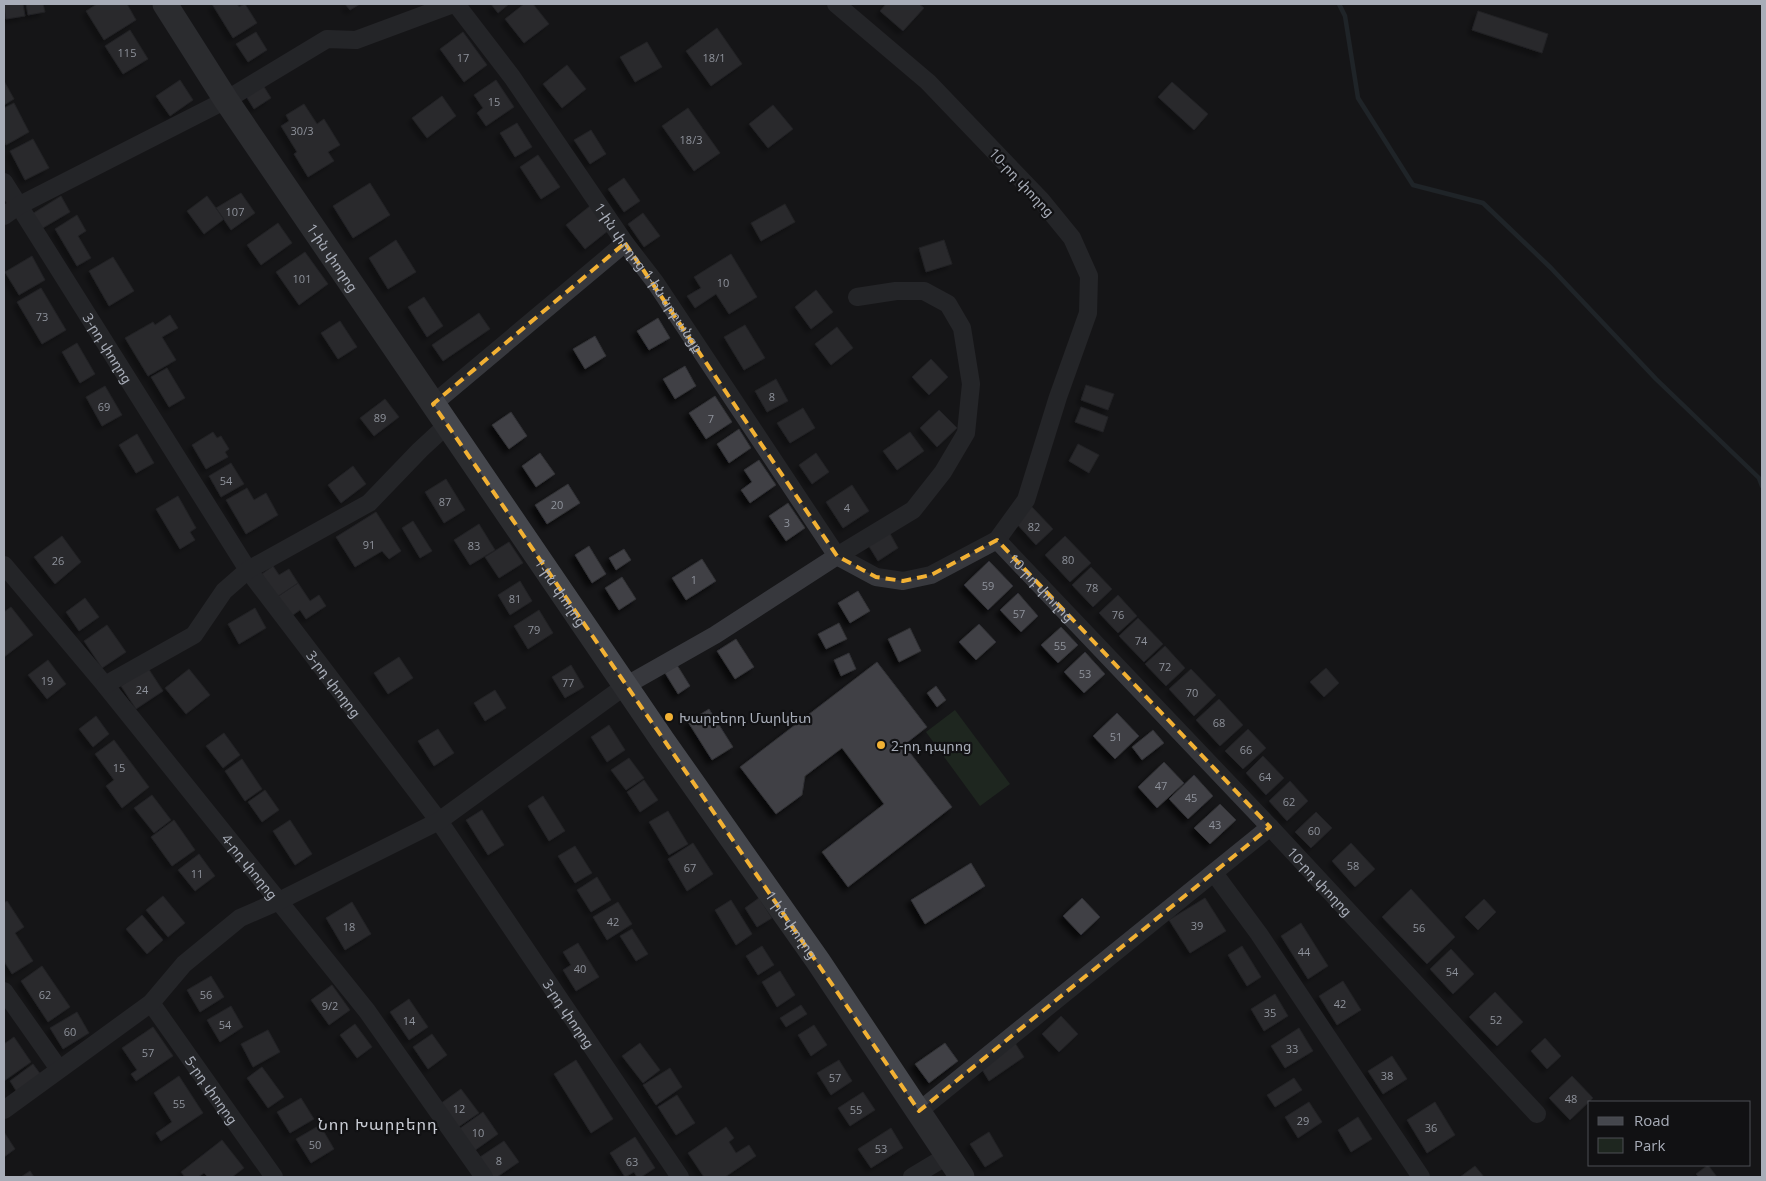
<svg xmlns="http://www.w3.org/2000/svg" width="1766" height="1181" viewBox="0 0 1766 1181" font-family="'Open Sans','Noto Sans Armenian',sans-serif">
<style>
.green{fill:#1e261f}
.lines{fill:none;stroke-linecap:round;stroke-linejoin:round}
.stream{stroke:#2c353c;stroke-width:4.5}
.building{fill:#404145;stroke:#303034;filter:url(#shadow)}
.minor{stroke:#37383d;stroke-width:18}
.secondary{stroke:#45474d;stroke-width:25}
.marked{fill:none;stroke:#f2b134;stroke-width:4;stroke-dasharray:10 6;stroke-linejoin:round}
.poi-dot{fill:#f2b134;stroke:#111113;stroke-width:2}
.labels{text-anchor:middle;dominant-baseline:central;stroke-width:4.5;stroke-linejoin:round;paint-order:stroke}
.number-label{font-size:11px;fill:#8e929b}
.street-label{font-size:14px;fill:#a8adb8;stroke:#111113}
.poi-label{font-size:14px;fill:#a8adb8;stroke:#111113;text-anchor:start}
.quarter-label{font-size:16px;letter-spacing:1px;fill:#c9ccd4;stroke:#111113}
</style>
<defs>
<filter id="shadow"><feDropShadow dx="-4.5" dy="4.5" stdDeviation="2.5" flood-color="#0009"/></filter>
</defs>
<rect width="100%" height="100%" fill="#161618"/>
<!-- green -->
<path class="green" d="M955,710L1010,784L980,806L926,732Z"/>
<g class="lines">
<!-- stream -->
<path class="stream" d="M1339,4L1345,16L1358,98L1413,185L1483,203L1551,268L1656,379L1759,478L1762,486"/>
</g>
<!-- building -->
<path class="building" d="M4,4H23L25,16L6,19Z
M26,4H43L45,12L28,15Z
M97,4H127L136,20L104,40L86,11Z
M212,4H237L239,7L245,4L257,23L233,38Z
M345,4H360L350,10Z
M491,4H509L498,13Z
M524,4H533L549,24L524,43L505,19Z
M886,4H919L924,8L903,31L880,11Z
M1478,11L1548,34L1542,53L1472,30Z
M717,28L742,64L711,86L686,51Z
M130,30L148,59L123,74L105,46Z
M256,32L267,50L248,62L236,44Z
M463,32L487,65L464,82L440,49Z
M647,42L662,67L635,82L620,57Z
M567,65L586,89L562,108L543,84Z
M180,80L193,100L170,116L156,96Z
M496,80L514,107L486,126L477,113L483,108L474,95Z
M4,81L14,99L4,105Z
M261,82L271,98L254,109L244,93Z
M1172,82L1208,114L1194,130L1158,97Z
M442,96L456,116L427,138L412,118Z
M14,103L29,132L6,145L4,141V108Z
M304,104L317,124L324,119L340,145L328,152L334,161L308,177L294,154L297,152L281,126L289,121L286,115Z
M773,105L793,129L768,148L749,124Z
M688,108L720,153L694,171L662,126Z
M517,123L532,147L515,157L500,133Z
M591,130L606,154L590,164L574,140Z
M33,139L49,168L25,180L10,151Z
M538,155L560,187L541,199L520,167Z
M624,178L640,201L624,212L608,189Z
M370,183L390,215L353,238L333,206Z
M241,193L255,213L231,230L216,208Z
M61,196L70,212L41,229L32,214Z
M207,196L224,219L204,234L187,211Z
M785,204L795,222L761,241L751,223Z
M590,206L609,230L585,249L566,225Z
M643,213L660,236L644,247L628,224Z
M77,215L86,231L78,236L91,258L77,266L55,229Z
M278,223L292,243L261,265L247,245Z
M396,240L416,272L388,289L369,258Z
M944,240L952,264L926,272L919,248Z
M305,252L328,284L299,305L276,272Z
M731,254L757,297L729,314L716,294L695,308L687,296L701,288L694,277Z
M32,256L45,280L19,295L5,272Z
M113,257L134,291L109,306L89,271Z
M41,288L66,330L42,344L17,302Z
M816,290L833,312L811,329L795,307Z
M424,297L443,326L427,337L408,307Z
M479,313L490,329L443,361L432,345Z
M170,315L178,328L162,337L176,360L148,376L125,338L153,322L155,325Z
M658,318L670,338L649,350L637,331Z
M340,321L357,347L338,359L321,333Z
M745,325L765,358L744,370L724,337Z
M837,327L853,348L831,365L815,344Z
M595,336L606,356L585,369L573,349Z
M77,343L95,374L80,383L62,352Z
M931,359L948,377L929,395L912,377Z
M685,366L696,386L675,399L663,379Z
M167,368L185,398L169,407L151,377Z
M776,379L788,401L767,412L755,391Z
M1086,385L1114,394L1108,410L1081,400Z
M105,386L122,415L102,426L86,397Z
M715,396L732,422L706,439L689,413Z
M385,399L399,417L374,436L360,418Z
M1081,407L1108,417L1103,432L1075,422Z
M803,408L815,428L790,443L777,423Z
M939,410L957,428L937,447L920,428Z
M511,412L527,436L509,449L492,425Z
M739,429L751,448L729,463L717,444Z
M213,432L217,438L221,436L229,449L225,452L228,457L206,469L192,445Z
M910,432L924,451L897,470L883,451Z
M137,434L154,463L136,473L119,445Z
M1078,444L1099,455L1089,473L1069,461Z
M540,453L555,474L536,487L522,466Z
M816,453L829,472L812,484L799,465Z
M759,460L776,485L750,503L741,490L752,482L744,470Z
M231,463L244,484L221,497L209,476Z
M353,466L366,484L341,503L328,485Z
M446,479L465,510L444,523L425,492Z
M568,484L580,503L547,524L535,505Z
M852,485L869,511L843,528L826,502Z
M247,488L254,500L266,493L278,515L246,534L226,500Z
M178,496L196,528L190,532L195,540L180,549L156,509Z
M788,503L805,528L786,541L769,516Z
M1032,507L1053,529L1036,545L1016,523Z
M376,512L401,551L389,559L382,551L355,567L336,537Z
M413,521L432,551L420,558L402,528Z
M479,524L495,550L470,565L454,540Z
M888,530L898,548L878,561L867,543Z
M62,536L81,562L55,584L34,557Z
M1065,536L1091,563L1070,582L1045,555Z
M509,542L523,563L499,578L485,557Z
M589,546L606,574L592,583L575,555Z
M624,549L631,560L616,570L609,558Z
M702,559L716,581L686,600L672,578Z
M989,561L1013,586L988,610L964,585Z
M273,566L279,575L289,569L298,583L277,597L262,574Z
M1091,567L1112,589L1093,607L1072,585Z
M622,577L636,599L619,610L605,588Z
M520,581L532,601L510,615L498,595Z
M298,583L310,601L319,595L326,606L306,619L300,610L290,617L277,597Z
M858,591L870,611L850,623L838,603Z
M1018,593L1038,616L1021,632L1000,610Z
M1118,595L1137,616L1118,633L1099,613Z
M85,598L99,617L79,631L66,612Z
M11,607L33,635L4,657V612Z
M255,608L266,628L239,644L228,624Z
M539,610L553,633L528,649L514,626Z
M1138,618L1163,644L1144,662L1119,636Z
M839,623L847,639L826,649L818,634Z
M979,624L996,642L976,660L959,642Z
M107,625L126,652L102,668L84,641Z
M1061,627L1078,645L1058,663L1041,645Z
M910,628L921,651L899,662L888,639Z
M736,639L754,667L735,679L717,651Z
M1165,646L1185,668L1166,686L1145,664Z
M1085,652L1105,674L1084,693L1064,672Z
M849,653L856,669L841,676L834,660Z
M399,657L413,678L388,694L374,673Z
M48,660L66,684L47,699L28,675Z
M877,662L927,727L904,745L952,807L848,887L822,852L884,804L842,748L805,776L802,795L776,814L740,767Z
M571,665L584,687L565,698L552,677Z
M677,665L690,686L678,694L665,673Z
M148,668L163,691L136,709L121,686Z
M1326,668L1339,683L1324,697L1310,682Z
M189,669L210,695L186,714L165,688Z
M1191,669L1216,695L1194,716L1169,689Z
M936,686L946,700L937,707L927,693Z
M495,690L506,708L485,721L474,703Z
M1219,699L1243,725L1220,746L1196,720Z
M709,709L733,747L712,760L688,722Z
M1117,713L1139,736L1115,759L1093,736Z
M96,716L109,734L93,747L79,729Z
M609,725L625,750L607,762L591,737Z
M438,729L454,753L434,766L418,741Z
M1248,729L1266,748L1243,769L1225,751Z
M1153,730L1164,743L1142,760L1132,747Z
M224,733L240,755L223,768L206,746Z
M114,740L149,787L122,808L106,786L114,780L95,754Z
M1263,756L1284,778L1266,795L1246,773Z
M629,758L644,778L626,790L611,770Z
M242,759L262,789L245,801L225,771Z
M1164,762L1184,783L1157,808L1138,787Z
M1194,775L1213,796L1188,819L1169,799Z
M644,780L658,800L640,812L627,792Z
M1290,781L1308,801L1287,821L1269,801Z
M265,790L279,810L262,822L248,802Z
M152,795L171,820L154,833L134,808Z
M543,796L565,831L549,841L528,806Z
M1220,804L1236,820L1210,844L1194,828Z
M482,810L504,845L488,855L466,820Z
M668,811L688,844L669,855L649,822Z
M1316,812L1332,828L1311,848L1295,832Z
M174,820L195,850L172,866L151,837Z
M290,820L312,854L295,865L273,831Z
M693,843L713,874L687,891L668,859Z
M1351,843L1375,869L1355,887L1332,861Z
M575,846L592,873L575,883L558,856Z
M199,854L215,876L195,891L178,870Z
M971,863L985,886L925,924L911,900Z
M597,877L611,900L591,912L577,890Z
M1411,889L1455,937L1427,964L1382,917Z
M163,896L185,923L168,937L146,910Z
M759,898L772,918L757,927L745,908Z
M1082,898L1100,917L1081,935L1063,916Z
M1205,898L1226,931L1190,953L1169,920Z
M1484,899L1496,912L1478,930L1465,917Z
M731,900L752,934L736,945L715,910Z
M7,901L24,927L15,933L33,961L12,974L4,961V903Z
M352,902L371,934L345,950L326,918Z
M618,902L632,924L607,940L593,917Z
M142,915L163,940L147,954L126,929Z
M1301,923L1328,966L1308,979L1281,936Z
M632,929L648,954L636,961L620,936Z
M578,943L599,977L576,991L563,970L571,965L563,952Z
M762,946L774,965L758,975L746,956Z
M1242,946L1261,977L1247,986L1228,955Z
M1451,949L1474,974L1453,994L1430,969Z
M42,966L70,1007L48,1022L21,981Z
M780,971L795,995L777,1007L762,982Z
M211,976L224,997L200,1012L187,990Z
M1343,981L1361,1010L1337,1025L1319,996Z
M332,985L350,1010L329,1025L311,1000Z
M1495,992L1523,1022L1497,1046L1469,1017Z
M1275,994L1288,1016L1264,1031L1251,1009Z
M409,999L428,1027L409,1040L390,1012Z
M801,1005L807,1014L786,1027L780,1018Z
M231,1006L243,1027L220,1042L207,1020Z
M77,1012L89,1033L63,1049L50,1028Z
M1061,1016L1078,1034L1059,1052L1042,1034Z
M355,1024L372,1047L357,1058L340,1035Z
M814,1025L827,1045L811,1056L798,1035Z
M153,1027L173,1056L136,1081L131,1074L137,1070L122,1048Z
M1299,1028L1313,1051L1285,1068L1271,1046Z
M268,1030L280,1052L253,1067L241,1044Z
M432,1034L447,1055L428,1069L413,1047Z
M14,1037L31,1062L4,1081V1044Z
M1545,1038L1561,1056L1547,1069L1531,1051Z
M640,1043L660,1070L643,1083L622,1056Z
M945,1043L958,1061L929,1083L915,1064Z
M1015,1043L1024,1057L989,1081L980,1066Z
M1392,1056L1407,1079L1383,1094L1368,1071Z
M576,1060L613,1119L591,1133L554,1074Z
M839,1060L852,1081L831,1095L817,1073Z
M33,1064L41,1075L17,1092L10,1081Z
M262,1067L284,1097L268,1108L247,1078Z
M670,1068L682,1087L656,1105L643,1085Z
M179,1076L203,1113L161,1141L156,1133L172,1122L154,1093Z
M1572,1076L1593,1098L1570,1120L1549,1098Z
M1294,1078L1302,1090L1275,1107L1267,1095Z
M461,1089L479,1113L457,1128L440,1104Z
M863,1092L875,1110L850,1126L838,1108Z
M677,1095L695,1123L676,1135L658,1107Z
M301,1098L314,1119L290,1133L277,1112Z
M1309,1102L1322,1122L1298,1138L1285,1117Z
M1435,1102L1455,1135L1427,1153L1407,1120Z
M483,1112L498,1134L474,1151L459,1129Z
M1358,1117L1372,1139L1351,1152L1338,1130Z
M320,1125L334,1149L311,1163L296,1139Z
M726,1127L734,1138L729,1142L736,1153L749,1145L756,1156L725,1177H704L688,1153Z
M891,1128L903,1148L871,1168L858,1149Z
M4,1132L15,1149L4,1157Z
M989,1132L1003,1156L985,1167L970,1144Z
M635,1137L655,1168L641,1177H637L634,1172L625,1177L610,1153Z
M222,1140L244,1168L232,1177H208L204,1173L198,1177H185L181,1172Z
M504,1141L519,1162L497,1177H493L480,1157Z
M1708,1165L1717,1177H1699L1696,1174Z
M1475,1166L1484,1177H1460Z
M30,1171L34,1177H21Z"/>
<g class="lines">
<!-- minor -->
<g class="minor">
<path id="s1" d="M456,4L512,77L625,243L655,282L837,556L876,577L903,581L931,575L997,540L1026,500L1058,397L1088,313L1089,276L1072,238L1041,200L928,82L836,4"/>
<path id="s2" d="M4,182L248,570L439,821L680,1177"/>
<path d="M4,216L18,206L226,100L327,39L356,40L453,4"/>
<path d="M433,404L625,243"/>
<path id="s3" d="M997,540L1270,827L1537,1114"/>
<path id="s4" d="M4,565L105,685L367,1011L484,1177"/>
<path d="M105,685L194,635L224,591L248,570L369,503L420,450L447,425"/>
<path d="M1214,873L1259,934L1421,1177"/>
<path d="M4,991L59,1069"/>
<path id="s5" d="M151,1003L274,1177"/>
<path d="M4,1110L151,1003L184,964L240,918L279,901L439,821L625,686L715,635L837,556L913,510L943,472L966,433L971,384L962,328L948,304L924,291H896L857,297"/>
<path d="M919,1111L1270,827"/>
<path d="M912,1177L947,1156"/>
</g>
<!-- secondary -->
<path class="secondary" id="s6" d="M165,4L226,100L663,741L818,961L962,1177"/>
</g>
<!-- marked area -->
<path d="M0 0H1766V1181H0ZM625,243L837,556L876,577L903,581L931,575L997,540L1270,827L919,1111L433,404Z" fill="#161618" fill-opacity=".55" fill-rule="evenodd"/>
<path class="marked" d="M625,243L837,556L876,577L903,581L931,575L997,540L1270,827L919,1111L433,404Z"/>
<!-- markers -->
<g class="poi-dot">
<circle cx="669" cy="717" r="5"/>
<circle cx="881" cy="745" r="5"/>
</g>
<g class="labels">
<!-- number labels -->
<g class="number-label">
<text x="127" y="52">115</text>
<text x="463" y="57">17</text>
<text x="714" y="57">18/1</text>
<text x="494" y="101">15</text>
<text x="302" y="130">30/3</text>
<text x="691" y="139">18/3</text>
<text x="235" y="211">107</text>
<text x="302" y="278">101</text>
<text x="723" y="282">10</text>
<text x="42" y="316">73</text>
<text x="772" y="396">8</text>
<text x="104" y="406">69</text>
<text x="380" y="417">89</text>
<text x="711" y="418">7</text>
<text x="226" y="480">54</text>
<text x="445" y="501">87</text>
<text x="557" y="504">20</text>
<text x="847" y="507">4</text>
<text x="787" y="522">3</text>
<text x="1034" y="526">82</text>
<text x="369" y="544">91</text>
<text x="474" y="545">83</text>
<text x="1068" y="559">80</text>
<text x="58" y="560">26</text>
<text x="694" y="579">1</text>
<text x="988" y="585">59</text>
<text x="1092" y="587">78</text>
<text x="515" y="598">81</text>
<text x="1019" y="613">57</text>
<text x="1118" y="614">76</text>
<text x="534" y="629">79</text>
<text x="1141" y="640">74</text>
<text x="1060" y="645">55</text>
<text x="1165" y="666">72</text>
<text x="1085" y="673">53</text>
<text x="47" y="680">19</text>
<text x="568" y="682">77</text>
<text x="142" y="689">24</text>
<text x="1192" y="692">70</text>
<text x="1219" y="722">68</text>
<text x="1116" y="736">51</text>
<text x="1246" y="749">66</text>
<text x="119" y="767">15</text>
<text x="1265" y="776">64</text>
<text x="1161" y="785">47</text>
<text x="1191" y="797">45</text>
<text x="1289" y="801">62</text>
<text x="1215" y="824">43</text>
<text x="1314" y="830">60</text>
<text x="1353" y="865">58</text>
<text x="690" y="867">67</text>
<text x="197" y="873">11</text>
<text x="613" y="921">42</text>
<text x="1197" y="925">39</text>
<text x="349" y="926">18</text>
<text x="1419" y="927">56</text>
<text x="1304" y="951">44</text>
<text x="580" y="968">40</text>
<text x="1452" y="971">54</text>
<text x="45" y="994">62</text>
<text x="206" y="994">56</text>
<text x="1340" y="1003">42</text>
<text x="330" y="1005">9/2</text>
<text x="1270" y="1012">35</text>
<text x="1496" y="1019">52</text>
<text x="409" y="1020">14</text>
<text x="225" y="1024">54</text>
<text x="70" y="1031">60</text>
<text x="1292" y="1048">33</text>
<text x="148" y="1052">57</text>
<text x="1387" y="1075">38</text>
<text x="835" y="1077">57</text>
<text x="1571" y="1098">48</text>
<text x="179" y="1103">55</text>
<text x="459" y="1108">12</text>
<text x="856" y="1109">55</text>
<text x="1303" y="1120">29</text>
<text x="1431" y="1127">36</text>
<text x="478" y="1132">10</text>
<text x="315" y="1144">50</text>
<text x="881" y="1148">53</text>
<text x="499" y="1160">8</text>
<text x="632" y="1161">63</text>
</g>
<!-- street labels -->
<g class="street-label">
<text transform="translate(1022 182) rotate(47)">10-րդ փողոց</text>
<text stroke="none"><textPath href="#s6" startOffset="304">1-ին փողոց</textPath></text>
<text stroke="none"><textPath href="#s1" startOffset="335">1-ին փողոց 1-ին նրբանցք</textPath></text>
<text stroke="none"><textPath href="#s2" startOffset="196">3-րդ փողոց</textPath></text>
<text stroke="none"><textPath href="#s3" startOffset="65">10-րդ փողոց</textPath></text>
<text stroke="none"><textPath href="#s6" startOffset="709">1-ին փողոց</textPath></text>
<text stroke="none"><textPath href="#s2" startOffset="601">3-րդ փողոց</textPath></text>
<text stroke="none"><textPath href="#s4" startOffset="389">4-րդ փողոց</textPath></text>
<text stroke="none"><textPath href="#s3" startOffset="470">10-րդ փողոց</textPath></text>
<text stroke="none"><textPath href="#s6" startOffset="1114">1-ին փողոց</textPath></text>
<text stroke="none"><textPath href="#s2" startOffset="1006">3-րդ փողոց</textPath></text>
<text stroke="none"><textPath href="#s5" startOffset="106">5-րդ փողոց</textPath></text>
</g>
<!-- poi labels -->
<g class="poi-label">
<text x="679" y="717">Խարբերդ Մարկետ</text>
<text x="891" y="745">2-րդ դպրոց</text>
</g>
<!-- quarter labels -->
<g class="quarter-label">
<text x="378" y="1124">Նոր Խարբերդ</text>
</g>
</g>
<!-- border -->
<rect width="1766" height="1181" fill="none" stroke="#a8adb8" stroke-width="10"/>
<!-- legend -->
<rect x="1588" y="1101" width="162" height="65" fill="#111113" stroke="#4d4f55"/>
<rect x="1598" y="1117" width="25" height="8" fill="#45474d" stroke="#4d4f55"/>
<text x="1634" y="1126" font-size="15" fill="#a8adb8">Road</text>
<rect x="1598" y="1138" width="25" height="15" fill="#1e261f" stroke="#4d4f55"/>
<text x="1634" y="1151" font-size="15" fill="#a8adb8">Park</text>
</svg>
